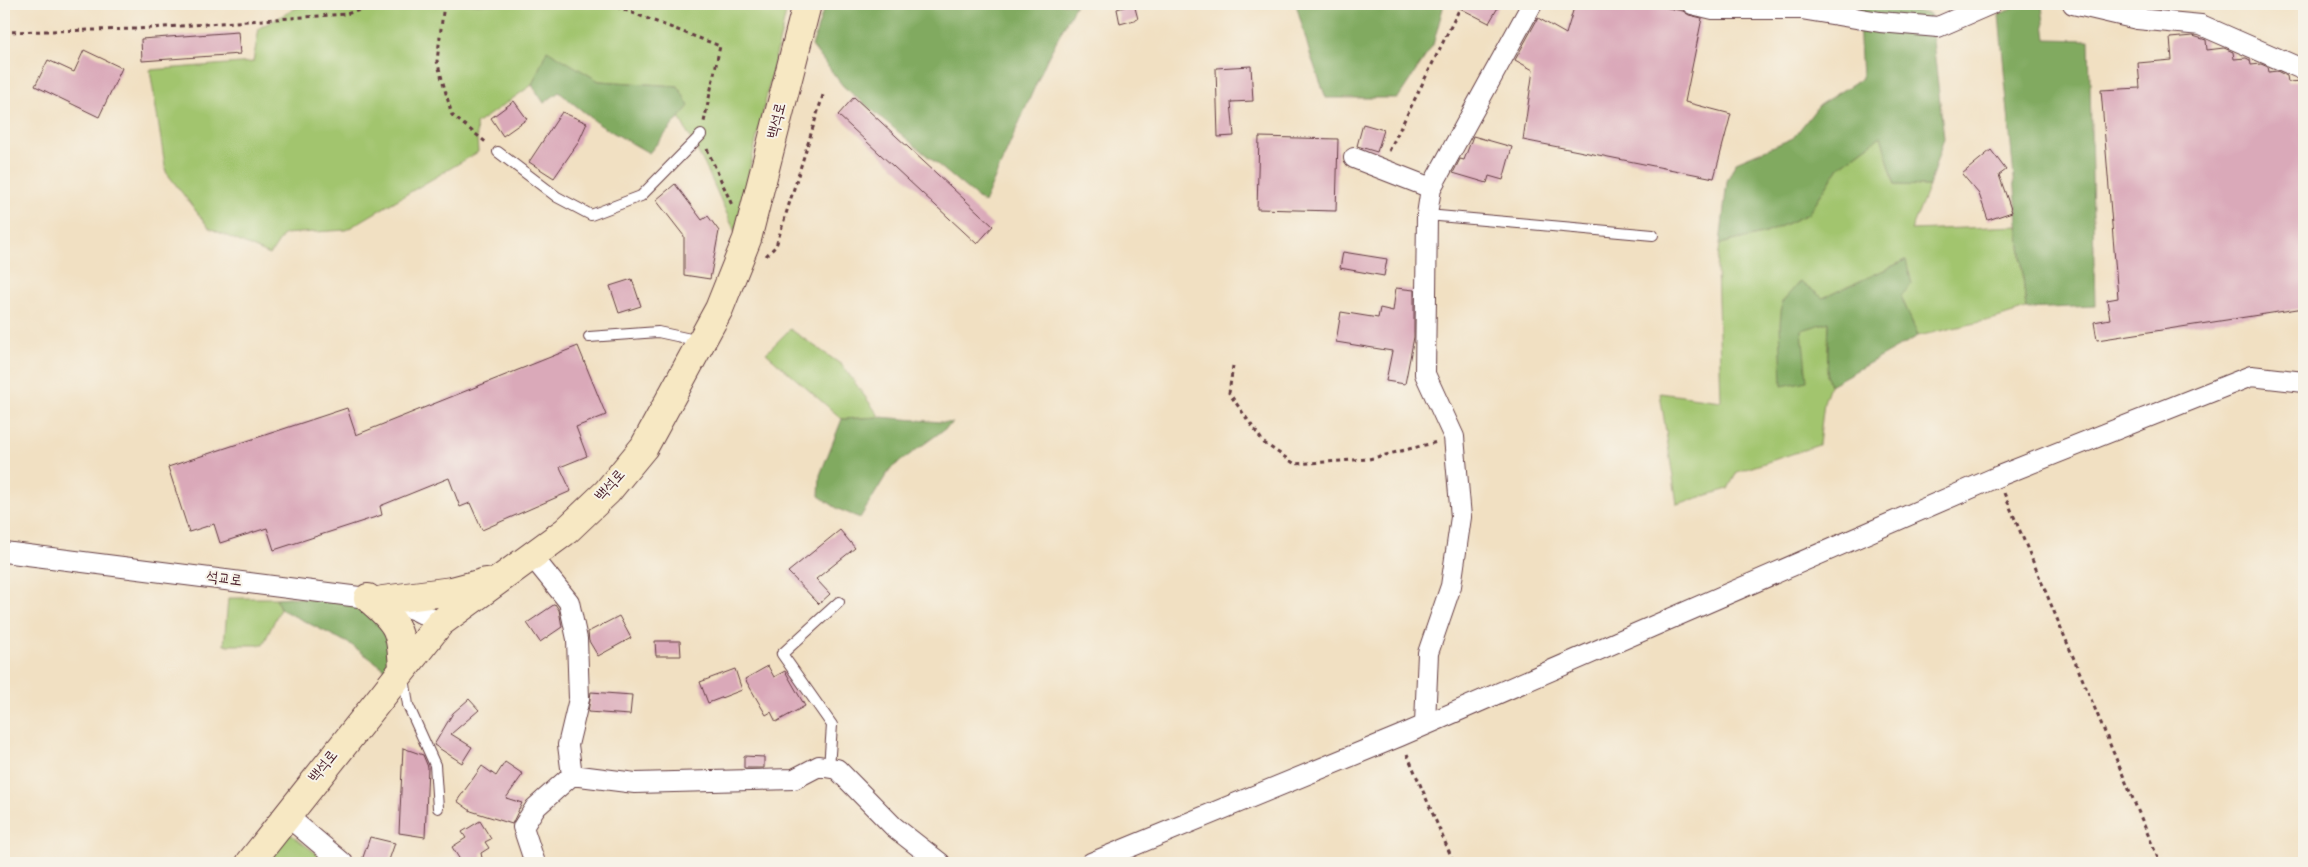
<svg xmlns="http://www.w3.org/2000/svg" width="2308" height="867" viewBox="0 0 2308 867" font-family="'Gochi Hand','Poor Story',sans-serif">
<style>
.green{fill:#a2c56e;stroke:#76724c}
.forest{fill:#81aa61;stroke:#666446}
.building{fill:#daa9b9}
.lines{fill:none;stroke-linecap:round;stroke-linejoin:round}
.lane-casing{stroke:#633c42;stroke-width:12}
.street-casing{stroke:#633c42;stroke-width:22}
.secondary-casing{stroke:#633c42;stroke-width:30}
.path{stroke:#633c42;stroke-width:3;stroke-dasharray:4 4;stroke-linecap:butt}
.lane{stroke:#fff;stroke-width:10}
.street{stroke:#fff;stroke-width:20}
.secondary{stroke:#f7e8c3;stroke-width:28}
.labels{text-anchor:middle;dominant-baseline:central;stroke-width:4;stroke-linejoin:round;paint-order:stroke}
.street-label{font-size:15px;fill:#4a1f2b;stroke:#f7f3e8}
</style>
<rect width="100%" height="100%" fill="#f7f3e8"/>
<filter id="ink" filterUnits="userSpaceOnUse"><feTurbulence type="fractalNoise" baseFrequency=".02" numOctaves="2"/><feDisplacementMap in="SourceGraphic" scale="10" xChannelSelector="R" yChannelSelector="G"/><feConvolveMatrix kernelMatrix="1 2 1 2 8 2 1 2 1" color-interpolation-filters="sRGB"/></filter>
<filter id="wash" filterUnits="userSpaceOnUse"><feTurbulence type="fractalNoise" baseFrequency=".0096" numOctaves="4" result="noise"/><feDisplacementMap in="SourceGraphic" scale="20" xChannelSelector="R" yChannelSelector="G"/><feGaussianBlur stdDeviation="1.12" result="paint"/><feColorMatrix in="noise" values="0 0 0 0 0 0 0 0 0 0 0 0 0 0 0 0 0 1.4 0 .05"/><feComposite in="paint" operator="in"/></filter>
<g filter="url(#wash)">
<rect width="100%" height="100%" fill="#f1e0c2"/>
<!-- green -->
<path class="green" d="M304,4H788L735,232L706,167L679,117L688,106L678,86L599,81L547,51L532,85L476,124L478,152L346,230L284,234L270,255L209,228L166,172L150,70L253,62L259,28Z
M1881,136L1895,185L1929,186L1911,230L2018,226L2026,309L1994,319L1918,336L1901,296L1906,260L1823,298L1799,281L1801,330L1829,321L1827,377L1830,385L1824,402L1819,445L1737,472L1728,489L1677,504L1660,393L1721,401L1717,268L1720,244L1766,233L1808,214L1839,167Z
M790,329L842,365L880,417L842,419L766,353Z
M228,598H276L280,609L263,645H224Z
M289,833L329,863H268Z"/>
<!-- forest -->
<path class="forest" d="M825,4H1076L1047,59L984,203L843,86L812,46Z
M1296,4H1443V8L1433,45L1398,98H1326L1310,54Z
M1858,4H1871L1930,14L1944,138L1929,186L1895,185L1881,136L1839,167L1808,214L1766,233L1720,244L1727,181L1736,162L1793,138L1819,105L1862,78Z
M2019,4L2042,6L2046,39L2089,40L2095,306L2026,309L1999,15Z
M547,50L599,81L678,86L689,106L649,153L600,125L559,92L544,103L532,85Z
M1906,260L1912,284L1901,296L1918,336L1830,385L1827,377L1829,322L1802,330L1807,381L1782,386L1780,324L1782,302L1800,281L1823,298Z
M880,417L953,423L890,469L860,518L838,509L819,496L820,475L842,419Z
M289,597L364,603C387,626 405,636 385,669L350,644L280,609L276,598Z"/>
<g id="blocks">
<!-- building -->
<path class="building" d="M1134,4L1138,19L1120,24L1117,9Z
M1452,4H1500L1489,23Z
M1575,4H1649L1683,11L1689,15L1702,18L1685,102L1731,114L1714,178L1523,140L1533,70L1515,60L1538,18L1566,34Z
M238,32L240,54L142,61L141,39Z
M2193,36L2206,40L2207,50L2224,48L2233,52L2234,59L2246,58L2250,60L2251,65L2261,64L2268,67L2269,72L2277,71L2287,76L2288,82L2302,81L2304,100V308L2097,340L2094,322L2110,319L2107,300L2118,298L2101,90L2140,88L2138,63L2172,60L2170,38Z
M84,50L122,68L99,117L35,86L48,60L74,72Z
M1251,66L1253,101L1231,102L1234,136L1218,137L1216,68Z
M854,97L993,226L977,244L838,115Z
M514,101L527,119L503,136L491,118Z
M562,112L587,123L578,143L554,178L529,162Z
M1363,124L1384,130L1377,152L1357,146Z
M1473,136L1512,147L1503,180L1489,176L1487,183L1453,173L1460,159L1464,160Z
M1259,137L1338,139L1336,211L1257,209Z
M1991,150L2006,170L1999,175L2012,212L1988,220L1979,194L1962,174Z
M675,184L702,220L708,216L719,231L710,279L684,275V236L656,200Z
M1343,252L1387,259L1384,276L1340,268Z
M632,279L641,306L619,313L610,286Z
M1396,288L1414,290V337L1405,384L1386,381L1392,351L1336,342L1341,312L1378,318L1380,308L1393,311Z
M578,346L606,415L576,427L587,456L560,467L571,491L482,530L470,503L460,507L449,478L380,506L382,515L274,550L267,528L220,543L214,524L189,532L168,467L347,408L356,435Z
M840,530L855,548L816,579L830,594L819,604L788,572Z
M555,604L559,610L562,627L540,642L527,623Z
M619,616L631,638L598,656L589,641L588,632Z
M655,641H680L681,656H656Z
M768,666L774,677L785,671L805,706L776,722L771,712L766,715L745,679Z
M735,669L742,690L708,703L700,682Z
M591,692L632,695L630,715L588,712Z
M469,699L479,710L451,734L472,747L462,763L434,745L453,713Z
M403,748L423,755L428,767L425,837L399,833Z
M744,756L764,757V768H744Z
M505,762L523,774L506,798L522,803L512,824L471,811L457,801L482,766L496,776Z
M480,821L491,839L485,842L489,848L481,853L482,858L475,863H462L452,847L466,838L462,832Z
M370,837L395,843L388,863H361Z"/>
</g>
</g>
<g filter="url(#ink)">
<use href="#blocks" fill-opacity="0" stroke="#633c42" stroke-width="1"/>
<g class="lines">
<!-- lane casing -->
<g class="lane-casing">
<path id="lane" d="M498,152L557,197L591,215L641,196L701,135
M1427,215L1653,235
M589,337L658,332L700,341
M404,677L408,705L435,765L438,808
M829,768L832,725L782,654L839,602"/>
</g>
<!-- street casing -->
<g class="street-casing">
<path id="street" d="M1692,4L1713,9H1801L1880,22L1938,27L1991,4
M2073,4L2137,19
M2135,4L2137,19L2201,25L2304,70
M1354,158L1431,188
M4,552L383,600L415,610L440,623
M532,556L569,602L577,639L579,699L568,745L572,775L635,783L794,779L819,766L837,769L894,827L940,863
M1425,723L1428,653L1451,586L1461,517L1454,437L1425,374L1427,215L1431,188L1532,4
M286,815L343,863
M535,863L523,827L535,808L572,775
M1091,863L1400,736L1999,476L2251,376L2304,382"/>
</g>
<!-- secondary casing -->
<g class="secondary-casing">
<path id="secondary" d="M368,598C398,623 401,629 403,669
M383,600L452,591L486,582
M250,863L440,623L566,531L607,492L644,447L719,309L747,239L807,4"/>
</g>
<!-- path -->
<path class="path" d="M444,4L437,61L452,115L488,144
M609,4L720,46L704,122
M4,32L137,29L346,14L382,4
M707,149L732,205
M1389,151L1462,4
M766,256L776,246L824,92
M1233,366L1229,393L1264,443L1295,464L1369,459L1437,442
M2004,493L2160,863
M1407,754L1454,863"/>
<!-- lane -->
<use href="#lane" class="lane"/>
<!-- street -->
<use href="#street" class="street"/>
<!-- secondary -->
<use href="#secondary" class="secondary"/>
</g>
</g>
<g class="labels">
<!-- street labels -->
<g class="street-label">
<text transform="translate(778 121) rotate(-76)">백석로</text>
<text transform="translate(611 486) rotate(-48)">백석로</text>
<text transform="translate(224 580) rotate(7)">석교로</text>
<text transform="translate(324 767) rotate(-51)">백석로</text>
</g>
</g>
<!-- margin -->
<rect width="2308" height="867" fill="none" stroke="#f7f3e8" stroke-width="20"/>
</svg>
